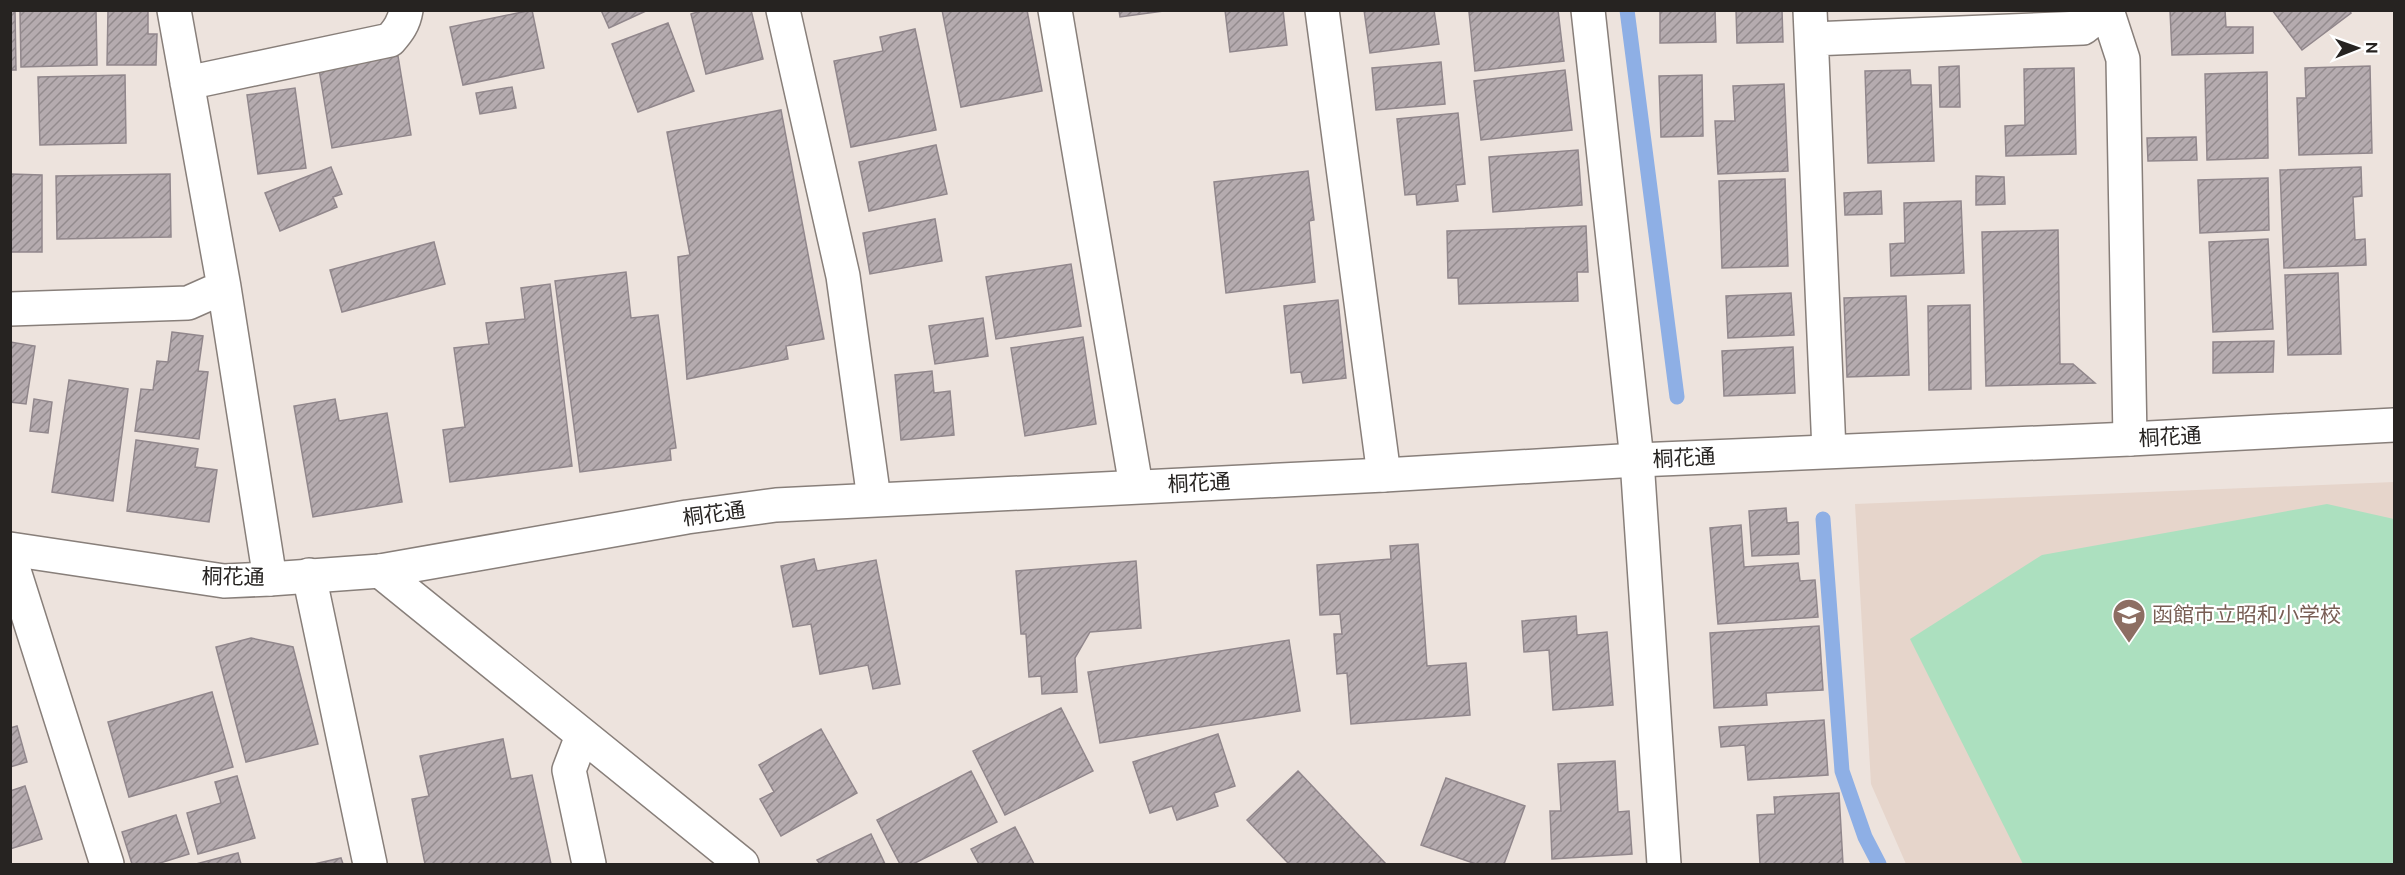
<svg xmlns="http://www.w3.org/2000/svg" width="2405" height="875" viewBox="0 0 2405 875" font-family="'DM Sans','Noto Sans JP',sans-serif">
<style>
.built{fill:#e6d5cb}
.garden{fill:#ace0bf}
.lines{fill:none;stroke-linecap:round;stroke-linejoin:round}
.stream{stroke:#8eafe5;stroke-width:15}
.building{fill:url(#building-hatch);stroke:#91878c;stroke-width:1.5}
.street-casing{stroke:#887f7a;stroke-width:36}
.secondary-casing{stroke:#887f7a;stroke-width:36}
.street{stroke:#fff;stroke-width:33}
.secondary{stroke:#fff;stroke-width:33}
.labels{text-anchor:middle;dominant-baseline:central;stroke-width:4.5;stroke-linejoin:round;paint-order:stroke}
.street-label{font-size:21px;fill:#262321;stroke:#fff}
.education-label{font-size:21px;fill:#785e54;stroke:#fff;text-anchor:start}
</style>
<defs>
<pattern id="building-hatch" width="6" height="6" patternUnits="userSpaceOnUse" patternTransform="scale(1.5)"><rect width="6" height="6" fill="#b5abaf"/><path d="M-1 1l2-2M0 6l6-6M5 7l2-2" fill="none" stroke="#938b8e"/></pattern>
</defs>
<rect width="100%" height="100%" fill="#ede3dd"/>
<!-- built -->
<path class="built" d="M2394,482V864H1906L1871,784L1855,504Z"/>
<!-- garden -->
<path class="garden" d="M2327,504L2394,519V864H2023L1910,639L2042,555Z"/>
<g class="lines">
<!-- stream -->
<path class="stream" d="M1627,10L1677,397
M1823,519L1842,771L1865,837L1879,864"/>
</g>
<!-- building -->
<path class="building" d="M10,10H15L16,70H10Z
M96,10L97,65L21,67L20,11Z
M108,10H148V34H157L156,65H107Z
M532,10L544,68L463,85L450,27Z
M601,10H648L609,28Z
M704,10H751L763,59L706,74L691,14Z
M942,10H1027L1042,91L961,107Z
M1119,10H1171L1120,17Z
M1225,10H1283L1287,45L1230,52Z
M1364,10H1434L1439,44L1370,53Z
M1486,10H1558L1564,61L1475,71L1469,12Z
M1660,10H1715L1716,42L1660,43Z
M1736,10H1782L1783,42L1737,43Z
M2170,10H2225L2226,27H2253V53L2172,55Z
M2272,10H2349L2351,13L2302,50Z
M668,23L694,91L638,112L612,44Z
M915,29L936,130L851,147L834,61L883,51L880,37Z
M398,56L411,135L332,148L319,69Z
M1441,62L1445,104L1376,110L1372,68Z
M1959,66L1960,107H1940L1939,67Z
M2370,66L2372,153L2299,155L2297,98H2306L2305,68Z
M2074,68L2076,154L2006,156L2005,126L2025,125L2024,69Z
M1565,70L1572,130L1481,140L1474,81Z
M1910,70L1911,85H1931L1934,161L1868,163L1865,71Z
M2267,72L2268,158L2207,160L2205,74Z
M125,75L126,143L40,145L38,77Z
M1702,75L1703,136L1661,137L1659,76Z
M1784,84L1788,171L1718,174L1715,121H1735L1733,86Z
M512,87L516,108L480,114L476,93Z
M295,88L306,168L258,174L247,95Z
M781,110L824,339L786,346L788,359L687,379L678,257L690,255L667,132Z
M1458,113L1465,184L1456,185L1458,201L1417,205L1416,194L1405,195L1397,119Z
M2196,137L2197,160L2148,161L2147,138Z
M936,145L947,194L869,211L859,162Z
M1578,150L1582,205L1493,212L1489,157Z
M331,167L342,194L333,197L337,207L280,231L265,193Z
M2361,167L2362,196L2353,197L2355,240L2365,239L2366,265L2284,268L2280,170Z
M1308,171L1314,220L1309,221L1315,282L1226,293L1214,182Z
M10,174L42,175V252H10Z
M170,174L171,237L57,239L56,176Z
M1976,176L2004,177L2005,204L1976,205Z
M2268,178L2269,230L2200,233L2198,180Z
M1785,179L1788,266L1722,268L1719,181Z
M1881,191L1882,214L1845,215L1844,193Z
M1961,201L1964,273L1891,276L1890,244L1905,243L1904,203Z
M935,219L942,261L870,274L863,233Z
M1586,226L1588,272H1577L1578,301L1459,304L1458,278H1448L1447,231Z
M2058,230L2060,364H2073L2095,383L1986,386L1982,232Z
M2268,239L2273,329L2213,332L2209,242Z
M434,242L445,284L342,312L330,270Z
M1071,264L1081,326L996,339L986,277Z
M626,272L631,318L658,315L676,448L670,449L671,460L580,472L555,281Z
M2338,273L2341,354L2288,355L2285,275Z
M550,284L572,466L450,482L443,430L465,427L454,348L489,344L486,323L525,319L521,288Z
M1791,293L1794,335L1728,338L1726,296Z
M1906,296L1909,375L1847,377L1844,298Z
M1338,300L1346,378L1303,383L1301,372L1291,373L1284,306Z
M1970,305L1971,389L1929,390L1928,306Z
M983,318L988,356L935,364L929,326Z
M172,332L203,336L198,371L208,372L199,439L135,431L141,389L153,390L157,361L168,362Z
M1083,337L1096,424L1025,436L1011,348Z
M2274,341L2273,372L2213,373V342Z
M10,342L35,346L26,404L10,402Z
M1793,347L1795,393L1724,396L1722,351Z
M932,371L934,393L950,391L954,435L901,440L895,375Z
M69,380L128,389L113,501L52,492Z
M34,399L52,402L48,433L30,431Z
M335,399L339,421L387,413L402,502L313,517L294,406Z
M136,440L198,449L195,467L217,470L209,522L127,511Z
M1786,508L1787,523L1798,522L1799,554L1752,556L1749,511Z
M1741,525L1744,567L1798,563L1800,581L1815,580L1818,617L1718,624L1710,528Z
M1418,544L1427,666L1466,663L1470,715L1351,724L1347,673L1337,674L1334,634H1342L1340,614L1320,615L1317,565L1391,559L1390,546Z
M814,559L817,571L876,560L900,684L873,689L868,665L820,674L811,624L793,627L781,566Z
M1136,561L1141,628L1090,632L1075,658L1077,692L1042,694L1041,676L1029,677L1026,634H1021L1016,571Z
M1576,616L1577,635L1607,632L1613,705L1553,710L1549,650L1524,652L1522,621Z
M1819,626L1823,690L1766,693L1767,705L1714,708L1710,633Z
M251,638L293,647L318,744L246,762L216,647Z
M1289,640L1300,711L1100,743L1088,672Z
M212,692L233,767L129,797L108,722Z
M1061,708L1093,771L1005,815L973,751Z
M1824,720L1828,775L1748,780L1745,745L1721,747L1719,727Z
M17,726L27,762L10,767V728Z
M821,729L857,793L781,836L760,799L774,792L759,765Z
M1218,734L1235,786L1214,793L1218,806L1177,820L1172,806L1150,813L1133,762Z
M503,739L511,779L532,775L551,864H425L412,799L429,796L420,756Z
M1615,761L1618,812L1629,811L1632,854L1552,859L1550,811H1561L1558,764Z
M971,771L997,822L913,864H900L877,820Z
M1298,771L1386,864H1289L1247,820Z
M237,776L255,838L198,854L187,813L221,803L215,782Z
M1446,778L1525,806L1504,864H1476L1421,845Z
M25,786L42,839L10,849V791Z
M1839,793L1843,864H1760L1757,815L1775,814L1774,797Z
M176,815L189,854L157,864H132L122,832Z
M1015,827L1034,864H979L971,849Z
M871,834L885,864H820L817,860Z
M238,853L241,864H196Z
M341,858L343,864H314Z"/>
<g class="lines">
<!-- street casing -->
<g class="street-casing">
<path id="street" d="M174,10L224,287L270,579
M783,10L843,276L874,499
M1055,10L1136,486
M1322,10L1384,475
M1588,10L1637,460L1664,864
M1810,10L1829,451
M2107,10L2123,59L2130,439
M1812,39L2083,28L2106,10
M187,83L390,40C398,31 404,23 406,10
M10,309L188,303L224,287
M10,558L107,864
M380,571L742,864
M309,575L370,864
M582,736L569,770L589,864"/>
</g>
<!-- secondary casing -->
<g class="secondary-casing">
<path id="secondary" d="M10,549L224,581L270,579L380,571L687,517L776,505L1384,475L1637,460L2130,439L2394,425"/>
</g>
<!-- street -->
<use href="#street" class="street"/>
<!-- secondary -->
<use href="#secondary" class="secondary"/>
</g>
<!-- icons -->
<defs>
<g id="school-pin" transform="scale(1.725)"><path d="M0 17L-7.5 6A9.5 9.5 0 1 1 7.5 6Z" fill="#8d6e63" stroke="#fff"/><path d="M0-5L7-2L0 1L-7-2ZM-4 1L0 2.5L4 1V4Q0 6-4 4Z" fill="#fff"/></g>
</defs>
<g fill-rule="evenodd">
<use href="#school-pin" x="2129" y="615"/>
</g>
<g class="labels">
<!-- street labels -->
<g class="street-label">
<text transform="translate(2170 437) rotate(-3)">桐花通</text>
<text transform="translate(1684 458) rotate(-3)">桐花通</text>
<text transform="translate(1199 483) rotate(-3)">桐花通</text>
<text transform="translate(714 514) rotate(-8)">桐花通</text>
<text transform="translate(233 577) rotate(1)">桐花通</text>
</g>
<!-- education labels -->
<g class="education-label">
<text x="2152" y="615">函館市立昭和小学校</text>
</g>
</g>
<!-- border -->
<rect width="2405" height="875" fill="none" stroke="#262321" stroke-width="24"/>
<!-- north arrow -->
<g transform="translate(2357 48) rotate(89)" stroke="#ffffff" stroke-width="4.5" paint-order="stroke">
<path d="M0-4.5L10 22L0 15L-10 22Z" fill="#262321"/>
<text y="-9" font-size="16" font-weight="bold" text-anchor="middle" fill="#262321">N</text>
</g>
</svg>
